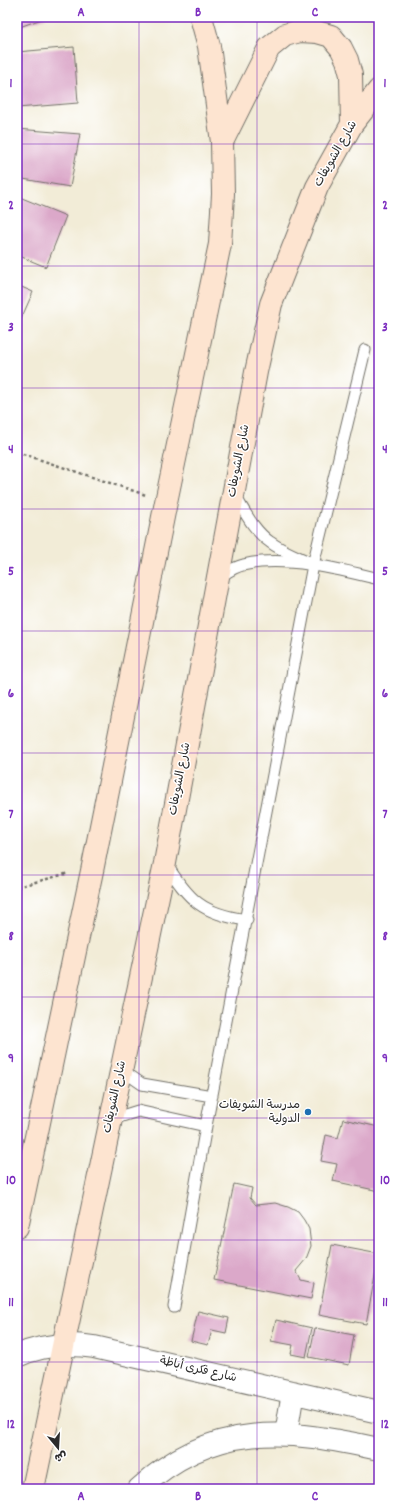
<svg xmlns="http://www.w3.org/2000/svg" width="396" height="1506" viewBox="0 0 396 1506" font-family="Dekko,'Playpen Sans Arabic',sans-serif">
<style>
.building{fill:#dba8c9}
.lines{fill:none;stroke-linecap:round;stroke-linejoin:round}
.lane-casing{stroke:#716f67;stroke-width:13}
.street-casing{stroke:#716f67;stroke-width:24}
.secondary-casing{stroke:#716f67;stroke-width:24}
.path{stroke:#716f67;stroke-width:2.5;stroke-dasharray:3 3;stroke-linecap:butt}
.lane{stroke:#fff;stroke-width:11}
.street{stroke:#fff;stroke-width:22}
.secondary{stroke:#fde4d0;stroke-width:22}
.grid{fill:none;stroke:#7b2cbf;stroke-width:1;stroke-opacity:0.55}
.poi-dot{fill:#1f6fb2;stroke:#fff;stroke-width:1.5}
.labels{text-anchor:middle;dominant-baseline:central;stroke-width:3;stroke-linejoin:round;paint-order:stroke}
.street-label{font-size:12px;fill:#2b2b2b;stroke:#fff}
.poi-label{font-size:12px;fill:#2b2b2b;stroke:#fff;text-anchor:end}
.neatline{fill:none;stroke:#7b2cbf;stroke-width:1.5}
.grid-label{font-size:13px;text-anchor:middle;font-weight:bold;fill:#7b2cbf}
</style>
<rect width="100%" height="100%" fill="#fff"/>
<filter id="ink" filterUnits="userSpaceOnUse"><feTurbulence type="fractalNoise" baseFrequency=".025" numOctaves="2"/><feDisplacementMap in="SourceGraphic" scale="8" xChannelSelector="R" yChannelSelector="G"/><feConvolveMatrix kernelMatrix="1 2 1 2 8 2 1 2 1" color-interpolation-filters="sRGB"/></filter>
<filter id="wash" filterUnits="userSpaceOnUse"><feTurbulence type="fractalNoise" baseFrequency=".012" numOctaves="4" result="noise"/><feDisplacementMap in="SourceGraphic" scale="16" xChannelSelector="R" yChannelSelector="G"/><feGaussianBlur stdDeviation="0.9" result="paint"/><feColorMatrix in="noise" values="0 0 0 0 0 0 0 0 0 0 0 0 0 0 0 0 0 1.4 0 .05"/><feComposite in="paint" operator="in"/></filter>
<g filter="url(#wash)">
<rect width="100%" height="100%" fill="#f2ecd7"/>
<g id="blocks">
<!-- building -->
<path class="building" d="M17,17H47L17,28Z
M74,47L78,103L17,108V52Z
M17,129L80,134L70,187L17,178Z
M17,196L66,216L46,267L17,255Z
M17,285L33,292L17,328Z
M343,1119L379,1127V1191L333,1181L337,1164L321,1161L326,1135L338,1138Z
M234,1184L252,1188L250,1198L256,1205L275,1203L288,1207L298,1212L304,1220L309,1229L311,1246L306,1259L296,1271L301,1280L314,1283L311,1299L214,1280Z
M332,1245L379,1254L366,1324L319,1315Z
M198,1311L229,1318L226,1333L212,1330L208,1345L191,1341Z
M276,1320L312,1328L306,1357L291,1354L293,1345L271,1341Z
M315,1328L354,1335L349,1365L309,1357Z"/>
</g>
</g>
<g filter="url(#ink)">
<use href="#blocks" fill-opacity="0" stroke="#716f67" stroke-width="1"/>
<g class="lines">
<!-- lane casing -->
<g class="lane-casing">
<path id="lane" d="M235,496C245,512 254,531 270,542C282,551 296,556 309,562
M218,578C226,573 234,567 243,565C283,555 339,569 379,579
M166,864C189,900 202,914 247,920
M122,1065L129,1075L142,1084L212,1096
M110,1122L122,1116L138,1111L206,1126
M174,1307L206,1126L313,565L365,350"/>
</g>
<!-- street casing -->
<g class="street-casing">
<path id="street" d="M17,1356C41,1345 68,1343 94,1347L379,1412
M286,1434L293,1392
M139,1489C213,1420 288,1429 379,1449"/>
</g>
<!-- secondary casing -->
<g class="secondary-casing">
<path id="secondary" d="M222,142L269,48L285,35L300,31L317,32L331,36L341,48L347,60L351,75L352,124
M17,1227L93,866L166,502L220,244L223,194L222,142L209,46L201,17
M33,1489L165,863L256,372L271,304L317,187L352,124L379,90"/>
</g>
<!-- path -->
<path class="path" d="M17,452L146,495
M17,887L69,873"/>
<!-- lane -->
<use href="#lane" class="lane"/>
<!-- street -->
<use href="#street" class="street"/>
<!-- secondary -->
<use href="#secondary" class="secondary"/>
</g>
</g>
<!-- grid -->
<path class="grid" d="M139,17V1489M257,17V1489M17,144H379M17,266H379M17,388H379M17,509H379M17,631H379M17,753H379M17,875H379M17,997H379M17,1118H379M17,1240H379M17,1362H379"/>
<!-- markers -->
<circle class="poi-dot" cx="308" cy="1112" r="4"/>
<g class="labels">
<!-- street labels -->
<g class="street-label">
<text transform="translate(336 154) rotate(-60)">شارع الشويفات</text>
<text transform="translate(239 461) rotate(-79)">شارع الشويفات</text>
<text transform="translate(180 779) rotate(-79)">شارع الشويفات</text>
<text transform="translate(115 1097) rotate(-78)">شارع الشويفات</text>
<text transform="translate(198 1370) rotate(13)">شارع فكرى أباظة</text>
</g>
<!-- poi labels -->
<g class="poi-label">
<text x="300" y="1105">مدرسة الشويفات<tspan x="300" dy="14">الدولية</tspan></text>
</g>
</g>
<!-- margin -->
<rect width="396" height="1506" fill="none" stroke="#fff" stroke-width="44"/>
<!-- north arrow -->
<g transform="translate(58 1448) rotate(162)" stroke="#ffffff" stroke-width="3" paint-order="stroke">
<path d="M0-3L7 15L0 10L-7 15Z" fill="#2b2b2b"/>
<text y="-6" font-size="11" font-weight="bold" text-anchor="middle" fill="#2b2b2b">ش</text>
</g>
<rect x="22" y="22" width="352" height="1462" class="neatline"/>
<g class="grid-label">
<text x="81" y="16">A</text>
<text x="198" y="16">B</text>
<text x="315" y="16">C</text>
<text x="11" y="87">1</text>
<text x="385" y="87">1</text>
<text x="11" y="209">2</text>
<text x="385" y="209">2</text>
<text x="11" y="331">3</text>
<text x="385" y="331">3</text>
<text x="11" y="453">4</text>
<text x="385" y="453">4</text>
<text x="11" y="575">5</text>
<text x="385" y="575">5</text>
<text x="11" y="697">6</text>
<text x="385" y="697">6</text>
<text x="11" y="818">7</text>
<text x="385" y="818">7</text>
<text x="11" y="940">8</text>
<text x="385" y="940">8</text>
<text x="11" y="1062">9</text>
<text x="385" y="1062">9</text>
<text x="11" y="1184">10</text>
<text x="385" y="1184">10</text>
<text x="11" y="1306">11</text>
<text x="385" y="1306">11</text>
<text x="11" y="1428">12</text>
<text x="385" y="1428">12</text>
<text x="81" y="1500">A</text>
<text x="198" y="1500">B</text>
<text x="315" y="1500">C</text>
</g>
</svg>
